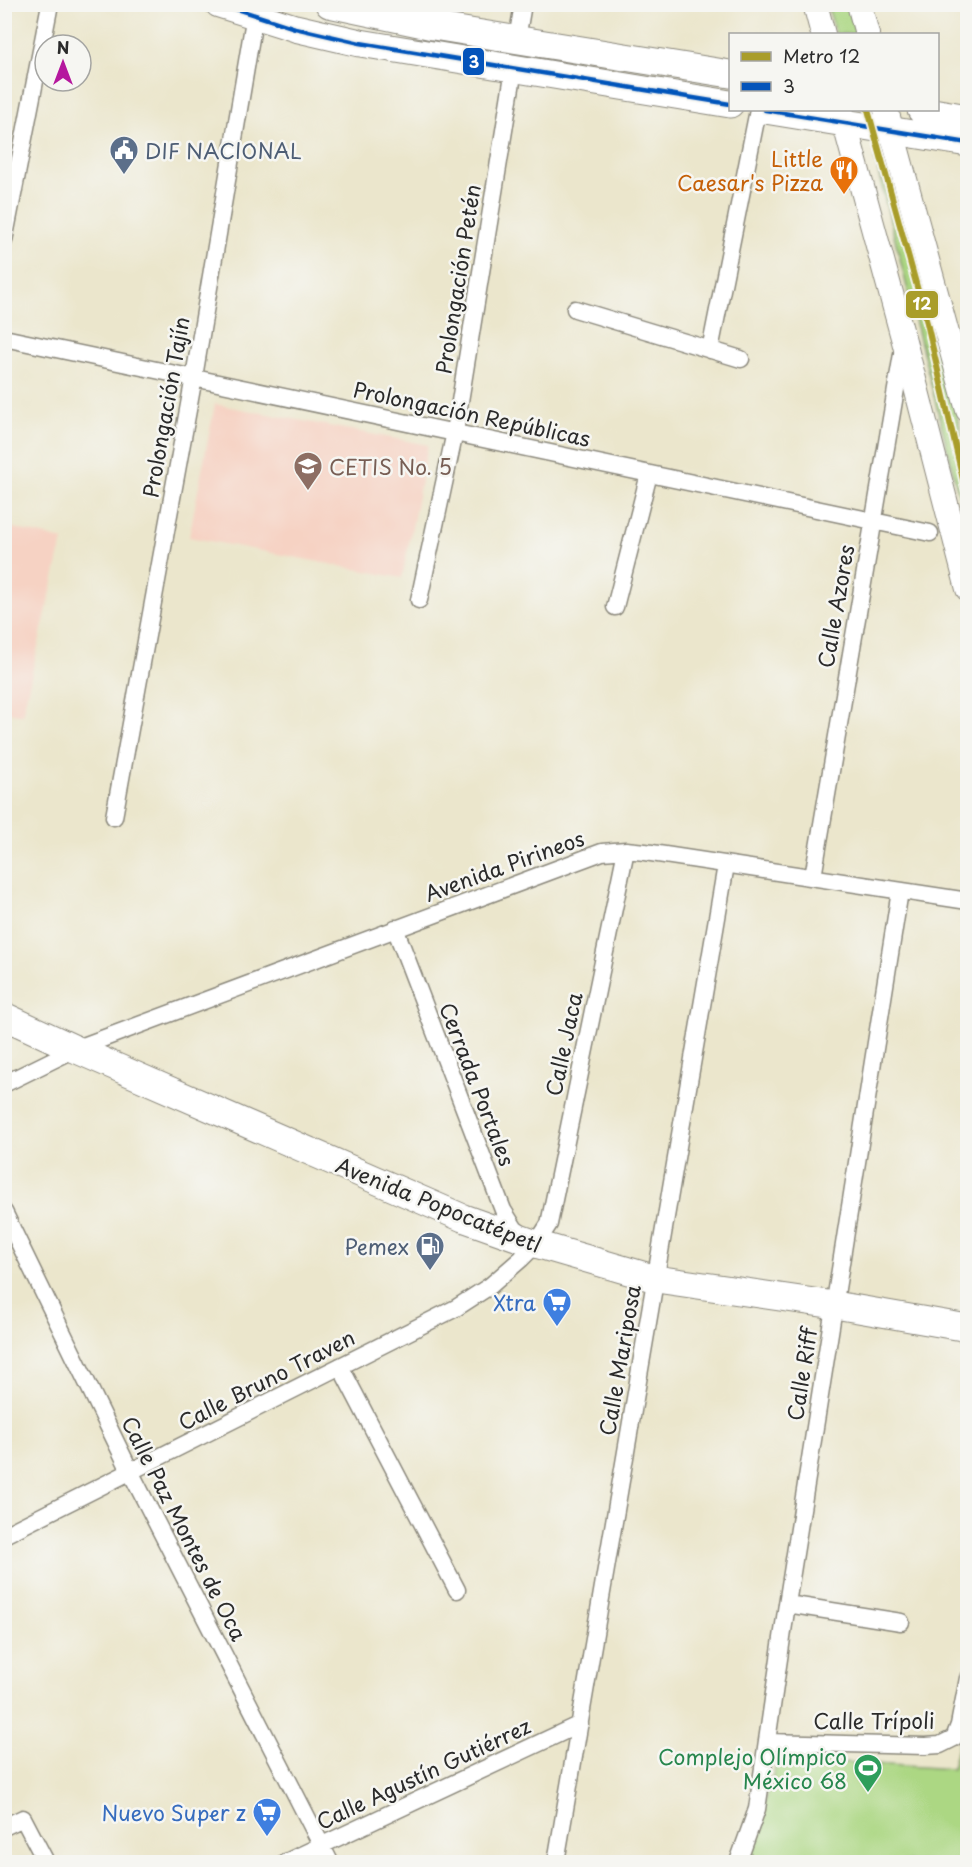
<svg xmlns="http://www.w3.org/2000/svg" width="972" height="1867" viewBox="0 0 972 1867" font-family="'Playpen Sans',sans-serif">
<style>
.built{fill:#f6d2c3}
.grass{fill:#acd783;stroke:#6c8157;stroke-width:1.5}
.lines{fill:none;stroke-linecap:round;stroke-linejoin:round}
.street-casing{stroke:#8b887c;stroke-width:19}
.secondary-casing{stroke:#8b887c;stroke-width:26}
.primary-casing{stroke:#8b887c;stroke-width:29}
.street{stroke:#fff;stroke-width:16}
.secondary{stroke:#fff;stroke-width:24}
.primary{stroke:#fff;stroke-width:27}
.bus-1-casing{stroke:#f6f6f2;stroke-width:9}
.bus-1{stroke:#0554ba;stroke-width:4.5}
.metro-1-casing{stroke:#f6f6f2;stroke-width:10}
.metro-1{stroke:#a99d2a;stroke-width:6}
.labels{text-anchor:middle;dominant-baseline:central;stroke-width:5;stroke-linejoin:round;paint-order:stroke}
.service-label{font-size:21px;fill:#4e5e75;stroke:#f6f6f2;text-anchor:start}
.food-label{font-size:21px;fill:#c56008;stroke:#f6f6f2;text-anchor:end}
.street-label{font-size:21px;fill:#2b2b2b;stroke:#f6f6f2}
.education-label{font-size:21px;fill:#785e54;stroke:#f6f6f2;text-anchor:start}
.shop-label{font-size:21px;fill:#366cbe;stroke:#f6f6f2;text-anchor:end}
.leisure-label{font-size:21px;fill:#27864d;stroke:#f6f6f2;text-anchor:end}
.line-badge{stroke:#f6f6f2;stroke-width:2}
.badge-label{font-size:16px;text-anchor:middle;font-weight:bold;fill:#fff}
</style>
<rect width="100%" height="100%" fill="#f6f6f2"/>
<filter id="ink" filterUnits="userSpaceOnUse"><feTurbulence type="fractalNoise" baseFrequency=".0167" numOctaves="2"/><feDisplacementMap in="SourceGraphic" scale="12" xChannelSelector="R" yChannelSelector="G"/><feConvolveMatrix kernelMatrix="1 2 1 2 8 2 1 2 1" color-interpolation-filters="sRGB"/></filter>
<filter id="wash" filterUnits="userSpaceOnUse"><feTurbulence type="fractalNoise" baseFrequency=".008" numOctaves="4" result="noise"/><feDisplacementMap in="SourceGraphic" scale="24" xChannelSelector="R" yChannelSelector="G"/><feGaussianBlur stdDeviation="1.35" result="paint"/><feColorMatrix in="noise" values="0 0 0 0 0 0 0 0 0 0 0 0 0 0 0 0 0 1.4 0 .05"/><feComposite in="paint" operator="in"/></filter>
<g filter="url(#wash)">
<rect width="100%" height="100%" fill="#ebe6cc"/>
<!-- built -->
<path class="built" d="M215,404L428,445L402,578L189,537Z
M5,526L63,540L22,715L5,711Z"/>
<!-- grass -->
<path class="grass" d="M827,5H848L856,34H836Z
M875,159L928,297L967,457V528Z
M967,1707V1862H747L778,1758L952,1769Z"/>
</g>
<g filter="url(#ink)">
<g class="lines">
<!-- street casing -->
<g class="street-casing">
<path id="street" d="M517,39L523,4
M4,241L50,4
M575,309L741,359
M4,338L930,533
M710,350L758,110
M419,600L455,432L514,69
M615,607L649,474
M114,817L194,377L256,8
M813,877L903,348
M395,928L503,1210L515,1229L523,1235
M4,1084L75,1049L602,852L626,850L645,852L968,901
M4,1212L131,1473L330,1862
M340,1366L457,1590
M4,1535L456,1308L490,1286L521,1259L536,1244L549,1224L626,850
M787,1604L901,1622
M767,1742L925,1746L940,1745L954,1738L959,1725L968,1678
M4,1827L23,1818L46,1862
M286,1862L580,1724
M556,1862L726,865
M738,1862L757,1809L787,1604L900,891"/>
</g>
<!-- secondary casing -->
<g class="secondary-casing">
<path id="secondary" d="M815,4L823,34
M859,4L867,34
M841,110L904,341L968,589
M886,110L968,410"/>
</g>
<!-- primary casing -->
<g class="primary-casing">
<path id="primary" d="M219,4L295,28L360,43L730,104
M329,4L433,26L730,74
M765,110L968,143
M921,110L968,118
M4,1016L75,1049L463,1218L536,1244L656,1279L835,1305L968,1328"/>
</g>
<!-- street -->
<use href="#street" class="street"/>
<!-- secondary -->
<use href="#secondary" class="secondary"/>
<!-- primary -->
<use href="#primary" class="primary"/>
<!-- bus-1 casing -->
<g class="bus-1-casing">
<path id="bus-1" d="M221,4L295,28L360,43L730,104
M765,110L968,143"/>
</g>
<!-- bus-1 -->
<use href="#bus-1" class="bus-1"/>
<!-- metro-1 casing -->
<g class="metro-1-casing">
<path id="metro-1" d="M868,110L927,323L968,501"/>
</g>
<!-- metro-1 -->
<use href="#metro-1" class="metro-1"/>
</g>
</g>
<!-- icons -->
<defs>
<g id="civic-pin" transform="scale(1.5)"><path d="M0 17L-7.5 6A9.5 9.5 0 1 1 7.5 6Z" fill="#5c6f8a" stroke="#f6f6f2"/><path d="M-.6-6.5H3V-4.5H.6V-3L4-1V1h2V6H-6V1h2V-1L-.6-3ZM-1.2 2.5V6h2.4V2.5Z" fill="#fff"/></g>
<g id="restaurant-pin" transform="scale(1.5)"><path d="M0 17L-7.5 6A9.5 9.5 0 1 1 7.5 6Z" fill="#e8710a" stroke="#f6f6f2"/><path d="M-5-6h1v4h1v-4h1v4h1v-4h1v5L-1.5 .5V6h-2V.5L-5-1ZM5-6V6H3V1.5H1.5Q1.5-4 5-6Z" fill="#fff"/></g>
<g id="school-pin" transform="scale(1.5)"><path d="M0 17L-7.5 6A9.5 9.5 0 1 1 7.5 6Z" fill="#8d6e63" stroke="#f6f6f2"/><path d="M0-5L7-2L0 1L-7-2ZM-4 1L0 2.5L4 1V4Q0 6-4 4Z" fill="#fff"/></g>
<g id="fuel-pin" transform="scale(1.5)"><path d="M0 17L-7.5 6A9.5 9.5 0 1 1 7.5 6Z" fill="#5c6f8a" stroke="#f6f6f2"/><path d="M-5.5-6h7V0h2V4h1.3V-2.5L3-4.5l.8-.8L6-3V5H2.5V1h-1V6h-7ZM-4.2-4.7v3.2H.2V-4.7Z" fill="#fff"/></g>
<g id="supermarket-pin" transform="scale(1.5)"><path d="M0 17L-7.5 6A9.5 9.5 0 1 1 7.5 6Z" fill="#3f7fe0" stroke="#f6f6f2"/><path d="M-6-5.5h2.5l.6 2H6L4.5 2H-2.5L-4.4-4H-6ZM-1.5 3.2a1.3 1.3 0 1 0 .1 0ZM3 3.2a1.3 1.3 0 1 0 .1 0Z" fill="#fff"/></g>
<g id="stadium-pin" transform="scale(1.5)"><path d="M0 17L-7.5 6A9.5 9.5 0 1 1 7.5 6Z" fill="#2e9e5b" stroke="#f6f6f2"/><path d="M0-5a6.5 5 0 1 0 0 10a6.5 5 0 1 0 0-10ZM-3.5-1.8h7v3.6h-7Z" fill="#fff"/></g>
</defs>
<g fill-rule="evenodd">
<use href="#civic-pin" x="124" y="150"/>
<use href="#restaurant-pin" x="844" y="170"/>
<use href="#school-pin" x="308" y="466"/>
<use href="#fuel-pin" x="430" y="1246"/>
<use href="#supermarket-pin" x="557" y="1302"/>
<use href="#stadium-pin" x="868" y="1768"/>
<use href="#supermarket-pin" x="267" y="1812"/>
</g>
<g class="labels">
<!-- service labels -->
<g class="service-label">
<text x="145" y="150">DIF NACIONAL</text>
<text x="409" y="1246" text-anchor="end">Pemex</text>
</g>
<!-- food labels -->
<g class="food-label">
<text x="823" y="158">Little<tspan x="823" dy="24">Caesar's Pizza</tspan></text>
</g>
<!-- street labels -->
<g class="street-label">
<text transform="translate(457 279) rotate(-81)">Prolongación Petén</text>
<text transform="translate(165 407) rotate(-80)">Prolongación Tajín</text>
<text transform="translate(472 413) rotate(12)">Prolongación Repúblicas</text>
<text transform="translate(835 606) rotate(-80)">Calle Azores</text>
<text transform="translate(504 865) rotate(-20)">Avenida Pirineos</text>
<text transform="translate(563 1044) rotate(-78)">Calle Jaca</text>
<text transform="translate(478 1084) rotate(69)">Cerrada Portales</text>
<text transform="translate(439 1204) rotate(22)">Avenida Popocatépetl</text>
<text transform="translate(619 1360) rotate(-80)">Calle Mariposa</text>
<text transform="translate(801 1374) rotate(-81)">Calle Riff</text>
<text transform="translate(266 1379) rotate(-27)">Calle Bruno Traven</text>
<text transform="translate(185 1528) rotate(63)">Calle Paz Montes de Oca</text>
<text x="874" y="1720">Calle Trípoli</text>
<text transform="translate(423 1773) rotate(-25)">Calle Agustín Gutiérrez</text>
</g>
<!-- education labels -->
<g class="education-label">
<text x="329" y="466">CETIS No. 5</text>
</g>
<!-- shop labels -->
<g class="shop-label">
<text x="536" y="1302">Xtra</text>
<text x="246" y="1812">Nuevo Super z</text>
</g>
<!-- leisure labels -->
<g class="leisure-label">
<text x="847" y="1756">Complejo Olímpico<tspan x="847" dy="24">México 68</tspan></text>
</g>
</g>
<g class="line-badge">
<rect x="462" y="47" width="23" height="29" rx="6" fill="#0554ba"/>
<rect x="905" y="290" width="34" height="29" rx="6" fill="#a99d2a"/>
</g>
<g class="badge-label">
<text x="474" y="68">3</text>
<text x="922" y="310">12</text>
</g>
<!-- margin -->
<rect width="972" height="1867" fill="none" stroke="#f6f6f2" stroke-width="24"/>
<!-- legend -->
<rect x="729" y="33" width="210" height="78" fill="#f6f6f2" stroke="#a5a5a2" stroke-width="1.5"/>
<rect x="741" y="52" width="30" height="9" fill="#a99d2a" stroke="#a5a5a2" stroke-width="1.5"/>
<text x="783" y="63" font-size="18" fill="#2b2b2b">Metro 12</text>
<rect x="741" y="82" width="30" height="9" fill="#0554ba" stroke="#a5a5a2" stroke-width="1.5"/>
<text x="783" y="93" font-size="18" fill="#2b2b2b">3</text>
<!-- north arrow -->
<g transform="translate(63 63)"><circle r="28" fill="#f6f6f2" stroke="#a5a5a2" stroke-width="1.5"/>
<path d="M0-4.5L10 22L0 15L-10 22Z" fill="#b5179e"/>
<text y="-9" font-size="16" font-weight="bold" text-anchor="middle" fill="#2b2b2b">N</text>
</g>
</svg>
